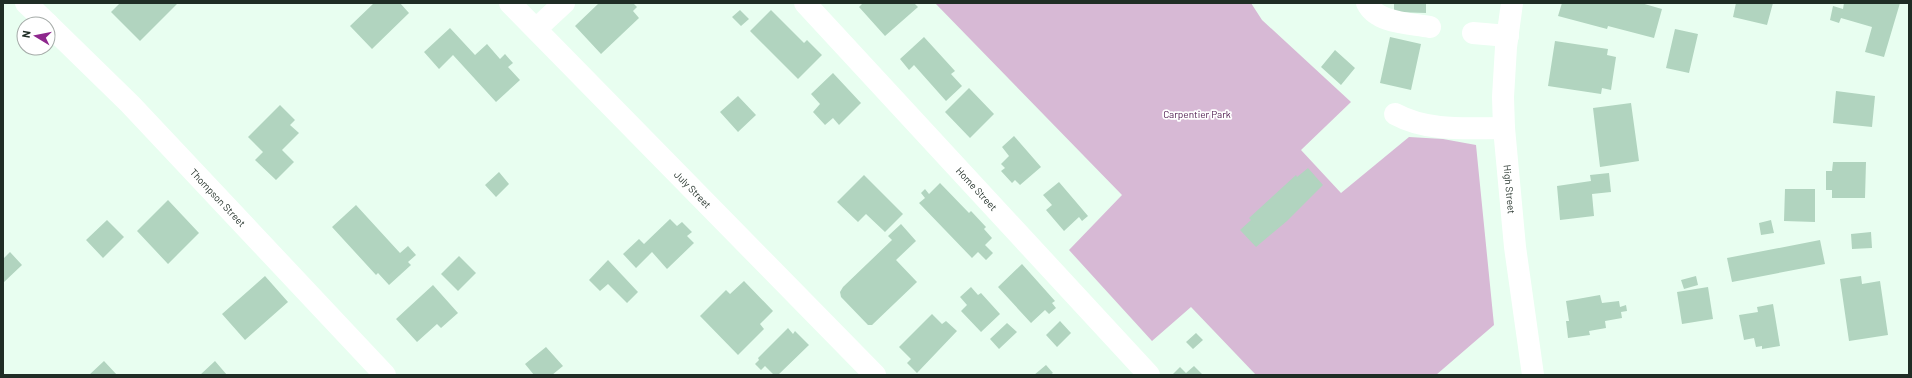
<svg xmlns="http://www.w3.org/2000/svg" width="1912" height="378" viewBox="0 0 1912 378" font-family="Barlow,sans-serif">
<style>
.green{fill:#d7b9d5}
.building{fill:#b1d4bf}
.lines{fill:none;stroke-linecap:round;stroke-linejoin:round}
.minor{stroke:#fff;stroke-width:22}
.labels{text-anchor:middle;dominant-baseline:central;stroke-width:3.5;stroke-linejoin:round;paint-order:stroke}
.park-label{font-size:10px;fill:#532053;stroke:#fff}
.street-label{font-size:10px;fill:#1f2d25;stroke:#fff}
</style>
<rect width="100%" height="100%" fill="#e8fef0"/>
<!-- green -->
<path class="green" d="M935,3H1251L1262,20L1351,102L1301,150L1341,193L1409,137L1443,139L1476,145L1494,325L1436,375H1256L1191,307L1152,341L1069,250L1122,195Z"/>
<!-- building -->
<path class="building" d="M120,3H178L140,41L111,12Z
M374,3H400L409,13L372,49L350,26Z
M599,3H633L637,7L633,11L639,18L601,54L575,26Z
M863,3H914L918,7L885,36L859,7Z
M1394,3H1426V13L1394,12Z
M1562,3H1641L1662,9L1654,38L1608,26L1607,29L1558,16Z
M1736,3H1773L1767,25L1733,17Z
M1844,3H1900L1884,57L1865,52L1872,27L1841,18L1839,23L1830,20L1833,6L1843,9Z
M740,10L749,19L741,26L732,17Z
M771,10L804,43L807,40L822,55L798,79L750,31Z
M450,28L475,55L487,44L500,59L505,54L513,63L508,67L520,80L496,102L453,55L439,69L424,52Z
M1675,29L1698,34L1689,73L1666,68Z
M924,37L955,71L951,74L962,86L946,101L914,65L909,70L900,59Z
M1390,37L1421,44L1411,90L1380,83Z
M1555,41L1608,49L1607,55L1616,57L1611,90L1602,88L1601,94L1548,86Z
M1335,50L1355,68L1341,85L1321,67Z
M833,73L861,103L839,125L833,118L825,125L813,112L820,104L811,94Z
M969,88L994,114L970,138L945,112Z
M1836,91L1875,96L1872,127L1833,123Z
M738,96L756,115L738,132L720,112Z
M1631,103L1639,161L1600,167L1593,108Z
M280,105L295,120L290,125L299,133L282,150L294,162L276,180L255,160L263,152L248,137Z
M1014,136L1041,167L1020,185L1015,180L1012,183L1001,171L1005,168L1001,164L1009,156L1002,147Z
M1833,162H1866L1865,198H1832V190H1826V171H1832Z
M1308,168L1323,185L1287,221L1256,247L1240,230L1251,220L1249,218L1296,175L1297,177Z
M499,172L509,184L496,197L485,185Z
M1609,173L1611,192L1592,194L1594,216L1560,220L1557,186L1591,181L1590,175Z
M864,175L903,214L885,232L866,214L858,222L837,202Z
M1059,182L1088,216L1082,221L1079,217L1064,231L1046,210L1052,205L1043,195Z
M940,183L969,213L971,211L986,227L984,229L992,238L985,245L993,253L986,260L978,252L972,258L919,203L925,198L921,193L925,189L929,194Z
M1785,189H1815V222L1784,221Z
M168,200L199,233L168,264L137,231Z
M356,205L400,253L408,246L416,255L408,262L411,265L389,285L378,273L376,275L332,227Z
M670,219L677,226L682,222L692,232L687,236L694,243L667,269L652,252L636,268L623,254L639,239L644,244Z
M107,220L124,237L103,258L86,240Z
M1771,220L1774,233L1761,235L1759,223Z
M901,224L916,241L896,260L917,282L872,325H868L841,297L840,292L843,287L892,240L888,236Z
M1871,232L1872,248L1852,249L1851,234Z
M1820,240L1825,264L1732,282L1727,258Z
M10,252L22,265L3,283V259Z
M459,256L476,273L458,291L441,274Z
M608,260L638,292L627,303L608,284L600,291L589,280Z
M1022,264L1055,301L1052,303L1056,308L1049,314L1045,310L1031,323L998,287Z
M265,276L288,302L245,340L222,314Z
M1696,276L1698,285L1684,289L1681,280Z
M1861,276L1862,284L1880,281L1888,335L1849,341L1840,279Z
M744,281L773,311L760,324L764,329L738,355L700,316L726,290L730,294Z
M433,285L458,313L441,328L437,324L417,342L396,319Z
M971,287L978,295L981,293L1000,314L981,332L961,311L967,305L960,297Z
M1708,287L1713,319L1682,324L1677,292Z
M1600,295L1602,303L1619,301L1620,307L1626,305L1627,311L1621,312L1622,318L1605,321L1606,328L1589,331L1590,335L1568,338L1566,321H1569L1566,301Z
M1773,304L1780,346L1762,349V346L1756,347L1754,338L1744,340L1739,315L1758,312L1757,307Z
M932,314L942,324L946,321L957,331L917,373L907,363L911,359L899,347Z
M1060,321L1071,333L1057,347L1046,335Z
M1007,323L1017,332L999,349L990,339Z
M788,328L793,334L795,331L809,345L778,375H774L765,366L761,370L755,364L759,360L758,358Z
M1196,333L1203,340L1193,349L1186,342Z
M546,347L563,366L552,375H534L525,364Z
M104,361L117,375H89Z
M215,361L227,375H200Z
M1046,365L1053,373L1050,375H1034Z
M1194,366L1203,375H1172L1180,367L1186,373Z"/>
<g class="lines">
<!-- minor -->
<g class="minor">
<path d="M26,3L48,24"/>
<path id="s1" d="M510,3L875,375"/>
<path id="s2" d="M805,3L1149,375"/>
<path d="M1367,3C1377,24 1411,23 1430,27"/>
<path id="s3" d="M1512,3L1506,47L1503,97L1504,128L1515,247L1533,375"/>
<path id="s4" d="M48,24L130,104L385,375"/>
<path d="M536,29L564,3"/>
<path d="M1473,33L1508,36"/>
<path d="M1395,114C1428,132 1467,128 1504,128"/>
</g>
</g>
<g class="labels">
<!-- park labels -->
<g class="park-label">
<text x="1197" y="114">Carpentier Park</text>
</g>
<!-- street labels -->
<g class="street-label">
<text stroke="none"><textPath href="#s1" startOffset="261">July Street</textPath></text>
<text stroke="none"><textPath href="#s2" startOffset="253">Home Street</textPath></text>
<text stroke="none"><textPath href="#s3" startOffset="187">High Street</textPath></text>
<text stroke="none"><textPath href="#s4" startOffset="243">Thompson Street</textPath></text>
</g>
</g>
<!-- border -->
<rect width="1912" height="378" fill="none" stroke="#1f2d25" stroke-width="8"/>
<!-- north arrow -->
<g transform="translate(36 36) rotate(280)"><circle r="19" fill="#ffffff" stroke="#a5aba8"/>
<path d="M0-3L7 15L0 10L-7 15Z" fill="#8e278d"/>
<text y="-6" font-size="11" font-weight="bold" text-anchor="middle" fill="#1f2d25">N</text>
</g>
</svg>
